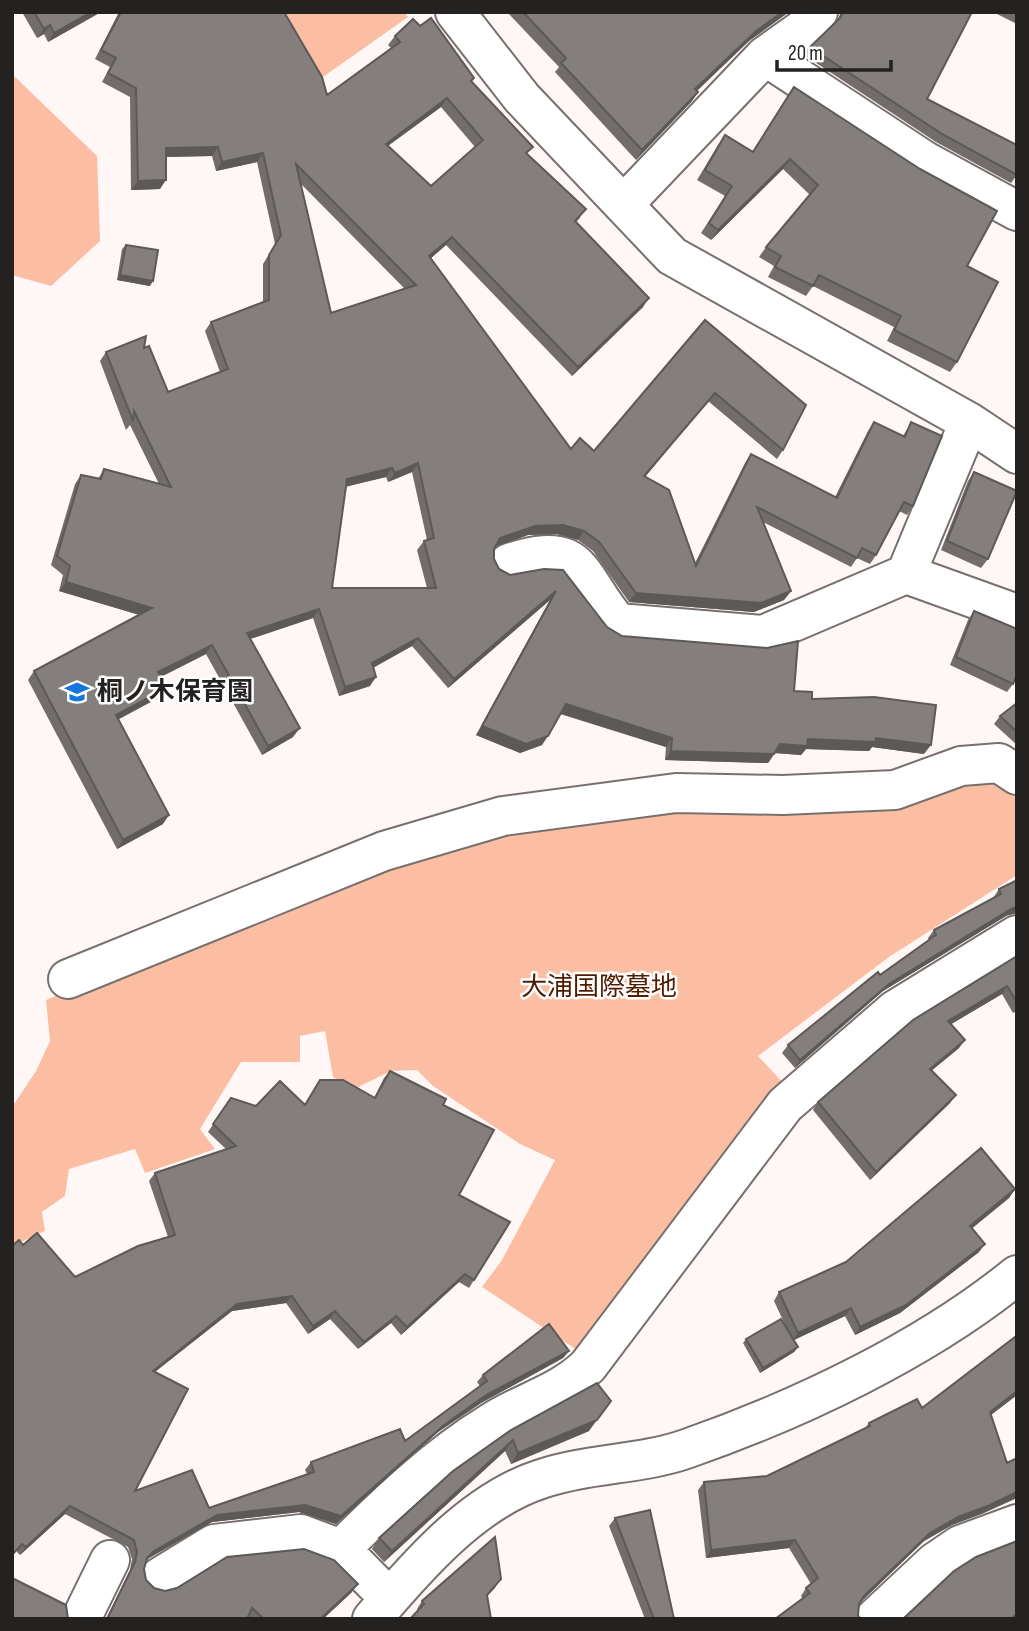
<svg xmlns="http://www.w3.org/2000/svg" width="1029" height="1631" viewBox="0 0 1029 1631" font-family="'Sofia Sans Condensed','Noto Sans JP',sans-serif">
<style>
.green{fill:#fcbea2}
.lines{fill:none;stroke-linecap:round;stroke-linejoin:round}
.minor-casing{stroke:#76716e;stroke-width:42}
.minor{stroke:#fff;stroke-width:38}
.wall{fill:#726d6b;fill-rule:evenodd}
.shaded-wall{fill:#5c5957}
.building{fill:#847f7c;stroke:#5c5957;stroke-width:2;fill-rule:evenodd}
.labels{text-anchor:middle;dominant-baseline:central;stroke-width:5;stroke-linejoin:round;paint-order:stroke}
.poi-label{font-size:26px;font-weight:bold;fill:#242221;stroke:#fff;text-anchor:start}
.park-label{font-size:26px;fill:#4f1c00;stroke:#fff}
</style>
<rect width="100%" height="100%" fill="#fef7f5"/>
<!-- green -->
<path class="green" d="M279,12H404L408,17L323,77Z
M12,74L97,156L100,241L51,286L12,275Z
M972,772L1017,789V875L889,957L758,1056L787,1087L583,1354L482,1287L502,1260L555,1160L520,1144L433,1086L417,1070L391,1071L354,1089L333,1077L325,1031L300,1036V1062H241L200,1129L215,1149L145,1173L135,1149L69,1169L65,1196L42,1212L45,1231L12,1246V1107L36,1071L50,1041L46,1000L269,905L496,825Z"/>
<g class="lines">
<!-- minor casing -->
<g class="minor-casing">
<path id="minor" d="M455,12L522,98L672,256L969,422L1017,454
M765,56L925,161L1017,211
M624,204L765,56L803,29L818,12
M509,563C585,538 577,575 618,623L763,635L906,574L969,422
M906,574L1017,614
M68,979L384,851L503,816L676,793L783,795L895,790L961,766L999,763L1017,775
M341,1549C388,1502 435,1457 492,1422C525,1401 559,1394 588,1366L785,1105L895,1010L1017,935
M160,1577L214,1544L301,1534L341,1549L389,1598
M81,1619L110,1560
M372,1619C417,1566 473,1501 541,1479C588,1463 640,1465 686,1449C798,1410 925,1350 1017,1275
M874,1619L935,1562L960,1545L1017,1524"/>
</g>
<!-- minor -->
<use href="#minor" class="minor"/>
</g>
<!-- wall -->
<path class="wall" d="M22,12H101L48,42L44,34L37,38Z
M119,12H284L327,95L391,48L388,45L395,36L472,82L527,154L580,218L576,222L643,307L572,376L446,245L431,258L571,449L594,451L705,320L783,450L777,459L708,401L645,477L695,563L745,463L751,454L835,497L868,431L874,422L903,436L911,422L913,506L907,515L899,511L876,555L870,564L857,558L851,567L763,522L791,591L784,600L754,612L629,602L593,551L578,540L557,534L528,535L495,547L494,549V559L499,569L510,575L544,569L607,627L622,636L794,691L924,754L872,747L869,751L806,749L801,755L775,753L768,763L665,760L666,747L560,714L542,745L520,753L476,735L550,600L448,688L412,646L373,668L370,686L339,696L313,618L250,639L293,737L262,755L206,654L161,677L160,697L118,719L163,824L117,849L28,680L34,671L140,615L59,591L63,575L51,565L75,484L81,475L98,479L104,469L159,484L130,425L126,430L100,361L106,352L144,348L168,392L220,372L205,331L211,322L263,303V264L275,244L257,162L216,171L212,156L166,157L160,189L131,190L130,97L102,82L110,67L95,59ZM441,107L475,147L431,186L388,146ZM301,184L405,289L331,313ZM412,472L427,540L424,541L417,550L427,588H332L346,486L386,477L388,482Z
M507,12H789L749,41L697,91L698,92L692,101L636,160L555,72L559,67Z
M841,12H972L927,99L1017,175L1011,183L936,142L804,55L810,47L837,21Z
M993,12H1017V24Z
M794,87L967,266L957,362L950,372L887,341L894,327L813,286L806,296L768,277L774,266L759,257L766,247L810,195L783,169L711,240L701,233L725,196L697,180L718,145L725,135L753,151Z
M126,245L150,286L117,280L122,249Z
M974,472L988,559L981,568L941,550L968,481Z
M974,611L1013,684L1007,692L950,665L968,620Z
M1017,703V745L994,724L1000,716Z
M1017,880L1006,916L883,991L795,1068L782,1053L788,1045L880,975L929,940L928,938L934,930L993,898L999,889Z
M1017,956V1011L1013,1013L1002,994L951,1024L959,1048L932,1070L950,1103L870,1180L813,1110L818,1102Z
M390,1071L443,1105L474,1280L469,1288L459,1282L401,1335L391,1323L358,1349L330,1319L308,1334L286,1303L232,1311L155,1372L135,1491L209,1508L307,1474L305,1470L311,1462L405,1441L480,1386L477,1382L483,1375L569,1351L563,1358L481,1403L438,1432L336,1524L299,1512L212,1522L149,1558L146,1561L144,1569L146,1580L154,1588L165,1591L352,1592L323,1619H250L248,1617L247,1619H106L130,1570L132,1559L128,1547L65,1514L20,1555L17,1552L23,1245L75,1277L168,1237L149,1181L155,1173L226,1149L208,1132L231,1098L256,1106L305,1105L320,1080L374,1098L384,1078Z
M1015,1189L1009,1198L972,1228L979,1252L900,1313L855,1335L845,1316L793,1340L798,1347L794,1352L760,1373L743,1343L746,1339L787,1329L774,1301L779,1292Z
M1017,1340V1395L991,1415L1007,1463L984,1513L952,1525L924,1541L860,1602L803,1599L801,1596L806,1588L811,1584L789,1548L706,1558L698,1490L704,1482L767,1476L865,1428L869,1423L922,1408Z
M511,1430L589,1431L511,1464L505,1451L384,1562L372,1549L379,1538Z
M615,1518L674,1619H645L609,1526Z
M496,1587L487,1596L418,1610L417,1609L422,1601Z"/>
<!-- shaded-wall -->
<path class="shaded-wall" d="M91,12H101L48,42L54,33Z
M782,12H789L749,41L689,98L695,89L756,31Z
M50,25L44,34L37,38L44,29Z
M698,92L692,101L636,160L642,150Z
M447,98L441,107L379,152L386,144Z
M218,147L212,156L159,157L166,148Z
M263,153L257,162L216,171L222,162Z
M790,159L783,169L711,240L718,230Z
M166,180L160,189L131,190L138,181Z
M452,237L446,245L423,265L429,256Z
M120,275L153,281L150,286L117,280Z
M649,298L643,307L572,376L578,367Z
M715,393L708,401L638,485L644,476Z
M418,463L412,472L388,482L395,473Z
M392,468L386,477L341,488L347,479Z
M563,525L584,531L578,540L557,534L528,535L494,547L500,538L535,526Z
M66,582L152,608L146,617L59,591Z
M556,591L550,600L448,688L454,679Z
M791,591L784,600L754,612L629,602L636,593Z
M319,609L313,618L241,642L247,633Z
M418,638L412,646L365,672L372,663Z
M212,645L206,654L152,681L158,672Z
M376,677L370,686L339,696L345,687Z
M167,688L160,697L110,724L116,715Z
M566,704L672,738L666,747L559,713Z
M482,726L548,736L542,745L520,753L476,735Z
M300,728L293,737L262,755L268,746Z
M876,738L931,745L924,754L872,747L869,751L806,749L801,755L774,753L780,744L808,739Z
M671,751L774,754L768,763L665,760Z
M169,815L163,824L117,849L123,840Z
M1017,907V913L1006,916L883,991L795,1068L800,1060L889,984L1011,909Z
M1007,986L1002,994L943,1029L948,1021Z
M965,1040L959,1048L925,1076L930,1069Z
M956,1095L950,1103L870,1180L876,1172Z
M1015,1189L1009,1198L964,1235L970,1226Z
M985,1244L979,1252L900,1313L855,1335L860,1327Z
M465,1274L459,1282L401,1335L407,1327Z
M292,1296L286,1303L232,1311L147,1378L153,1371L237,1304Z
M851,1308L845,1316L792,1341L798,1333Z
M335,1311L330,1319L308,1334L313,1326Z
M396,1316L391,1323L358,1349L364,1342Z
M798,1347L794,1352L760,1373L763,1368Z
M569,1351L563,1358L481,1403L438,1432L336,1524L299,1512L212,1522L149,1558L141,1566L154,1551L217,1515L305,1505L444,1425L486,1395Z
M1017,1391V1395L984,1420L990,1412Z
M611,1401L589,1431L511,1464L518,1453Z
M513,1440L505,1451L384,1562L392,1551Z
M1017,1492V1498L984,1513L952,1525L924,1541L859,1604L864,1596L930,1533L958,1517Z
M70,1506L65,1514L20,1555L26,1547Z
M795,1540L789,1548L706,1558L711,1550Z
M358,1584L352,1592L323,1619H320Z"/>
<!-- building -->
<path class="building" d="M34,12H91L54,33L50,25L44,29Z
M121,12H284L322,77L327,95L400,42L395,36L413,19L420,26L431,18L474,78L471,81L533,147L526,153L586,209L575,221L649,298L578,367L452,237L429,256L571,449L580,438L594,451L705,320L806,405L783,450L715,393L644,476L669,490L696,566L751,454L837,498L874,422L905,437L911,422L942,436L913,506L904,502L876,555L862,548L857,558L757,507L791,591L761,603L636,593L599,542L584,531L563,525L535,526L500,538L494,549V559L499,569L510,575L544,569L563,570L607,627L622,636L767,648L798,641L794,691L812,692V699L874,697L936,705L931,745L876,738L875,742L808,739L807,746L780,744L774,754L671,751L672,738L566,704L548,736L526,744L482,726L556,591L454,679L418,638L372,663L376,677L345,687L319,609L247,633L300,728L268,746L212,645L158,672L167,688L116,715L169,815L123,840L34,671L152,608L66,582L70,566L57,556L81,475L101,479L104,469L171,487L134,411L133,421L106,352L146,336L144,348L149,346L168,392L228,369L211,322L269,300V255L281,235L263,153L222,162L218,147L166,148V180L138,181L136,88L108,73L116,58L101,50ZM447,98L483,140L431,186L386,144ZM296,164L416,285L331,313ZM418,463L434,538L424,541L436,588H332L347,479L392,468L395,473Z
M523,12H782L756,31L695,89L698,92L642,150L561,63L566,58Z
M843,12H972L927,99L1017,145V175L942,134L810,47L840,18Z
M794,87L920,169L997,211L967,266L998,282L957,362L894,330L901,316L819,275L813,286L775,267L781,256L766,247L818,185L790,159L718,230L709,223L732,186L705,170L725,135L753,152Z
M126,245L158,250L153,281L120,275Z
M974,472L1017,491L988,559L947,541Z
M974,611L1017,629V674L1013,684L956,657Z
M1017,703V732L1000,716Z
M1017,880V907L1011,909L889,984L800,1060L788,1045L878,972L880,975L936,935L934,930L1001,894L999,889Z
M1017,956V1002L1007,986L948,1021L965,1040L930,1069L956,1095L876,1172L818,1102L913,1020Z
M390,1071L446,1099L443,1105L494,1130L459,1195L510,1222L474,1280L465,1274L407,1327L396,1316L364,1342L335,1311L313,1326L292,1296L237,1304L153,1371L188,1389L135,1491L192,1470L209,1508L314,1472L311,1462L400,1429L405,1441L487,1381L483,1375L549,1324L569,1351L486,1395L444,1425L341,1516L305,1505L217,1515L154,1551L147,1558L144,1569L146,1580L154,1588L165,1591L177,1588L227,1557L304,1549L334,1560L358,1584L320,1619H264L252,1608L247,1619H107L135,1562L137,1552L134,1540L70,1506L26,1547L22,1544L12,1555V1246L19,1240L23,1245L37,1233L75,1277L138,1246L175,1235L155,1173L236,1146L213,1124L231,1098L256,1106L280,1081L305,1105L320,1080H343L375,1098Z
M981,1148L1015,1189L970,1226L985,1244L906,1305L860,1327L851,1308L798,1333L779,1292L846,1262Z
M781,1319L798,1347L763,1368L746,1339Z
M1015,1337L1017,1340V1391L990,1412L1007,1463L1017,1458V1492L990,1505L958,1517L930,1533L864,1596L859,1604L858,1615L860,1619H775L810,1593L806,1588L818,1578L795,1540L711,1550L704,1482L767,1476L870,1426L869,1423L917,1399L922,1408Z
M597,1383L611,1401L597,1420L518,1453L513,1440L392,1551L379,1538L453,1471L511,1430Z
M650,1510L674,1619H654L615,1518Z
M495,1537L501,1579L487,1595L491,1619H410L424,1604L422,1601Z
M1017,1541V1619H1015L1014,1616L1011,1619H903L954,1571L976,1557Z
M12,1578L66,1605L68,1619H12Z"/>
<!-- icons -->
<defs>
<g id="school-bare" transform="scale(1.89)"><path d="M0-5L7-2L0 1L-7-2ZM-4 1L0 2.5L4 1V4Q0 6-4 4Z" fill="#1375dd" stroke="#fff" stroke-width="2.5" paint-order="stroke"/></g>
</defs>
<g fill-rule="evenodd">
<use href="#school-bare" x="77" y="692"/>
</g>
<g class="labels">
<!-- poi labels -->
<g class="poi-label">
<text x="97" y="692">桐ノ木保育園</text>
</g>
<!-- park labels -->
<g class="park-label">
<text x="599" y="987">大浦国際墓地</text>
</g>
</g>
<!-- border -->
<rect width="1029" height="1631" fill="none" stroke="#242221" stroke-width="28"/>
<!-- scale -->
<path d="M777 60v10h114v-10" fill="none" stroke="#242221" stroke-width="3.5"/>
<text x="788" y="60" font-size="21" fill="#242221" stroke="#ffffff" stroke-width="5" paint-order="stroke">20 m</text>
</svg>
